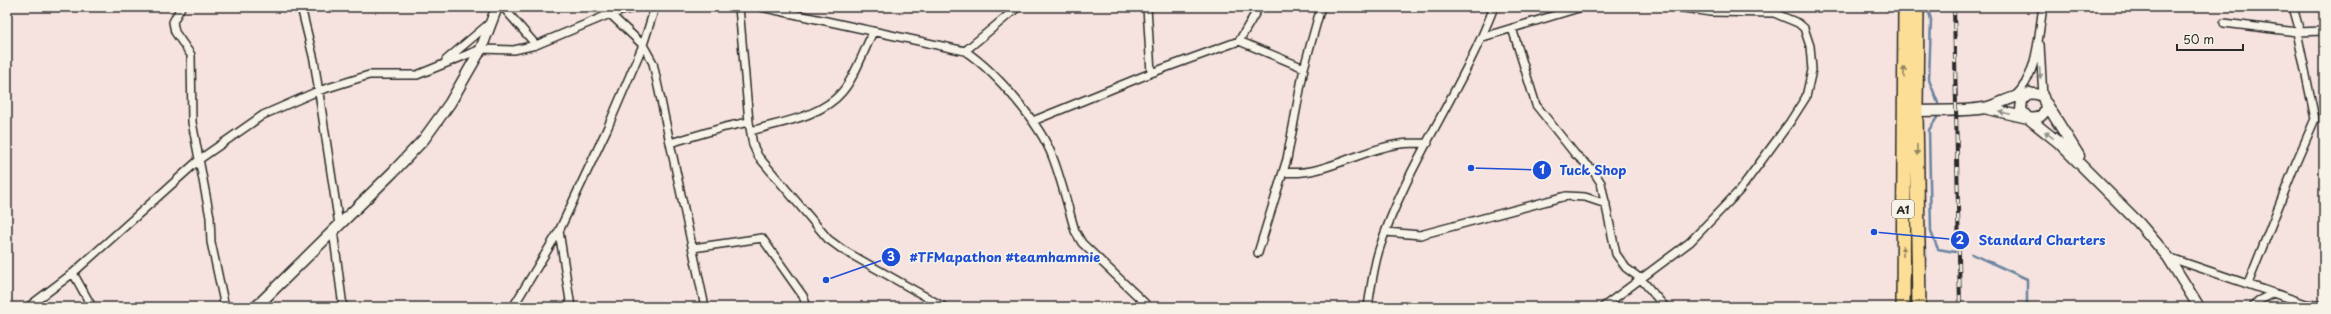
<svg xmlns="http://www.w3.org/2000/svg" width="2331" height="314" viewBox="0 0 2331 314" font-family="'Playpen Sans',sans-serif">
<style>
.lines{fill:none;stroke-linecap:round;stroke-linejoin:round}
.stream{stroke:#69859f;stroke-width:2.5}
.street-casing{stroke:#2b2b2b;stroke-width:10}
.secondary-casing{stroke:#2b2b2b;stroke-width:13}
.highway-casing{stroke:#2b2b2b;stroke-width:16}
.street{stroke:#f7f3e8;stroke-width:7}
.secondary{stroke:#f7f3e8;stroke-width:10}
.highway{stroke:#fcde96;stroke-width:13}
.rail-casing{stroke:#2b2b2b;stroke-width:4}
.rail{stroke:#f7f3e8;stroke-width:2.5;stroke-dasharray:8;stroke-linecap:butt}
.oneway{fill:#948460}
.oneway2{fill:#918f8a}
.labels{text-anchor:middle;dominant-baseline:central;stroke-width:3.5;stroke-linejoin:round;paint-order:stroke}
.shield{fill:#f7f3e8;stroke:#686764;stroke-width:1}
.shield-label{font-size:11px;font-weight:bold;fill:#2b2b2b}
.leader{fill:none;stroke:#1d4ed8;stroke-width:1.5}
.callout-dot{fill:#1d4ed8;stroke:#f7f3e8;stroke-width:1.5}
.mark-label{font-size:12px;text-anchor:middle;font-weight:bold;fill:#fff}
.callout-label{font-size:13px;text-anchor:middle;font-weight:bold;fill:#1d4ed8;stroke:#f7f3e8;stroke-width:3.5;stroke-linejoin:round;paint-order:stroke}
</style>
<rect width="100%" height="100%" fill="#f6e2df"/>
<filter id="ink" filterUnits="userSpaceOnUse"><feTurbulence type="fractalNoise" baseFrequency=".025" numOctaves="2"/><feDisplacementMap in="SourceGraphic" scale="8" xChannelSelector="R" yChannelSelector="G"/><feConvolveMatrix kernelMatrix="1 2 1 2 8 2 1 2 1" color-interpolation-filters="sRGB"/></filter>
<g filter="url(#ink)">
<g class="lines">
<!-- stream -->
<path class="stream" d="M1865,7L1895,10
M1925,12H1929L1931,20L1929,80L1938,103
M1938,116L1929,130L1931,232L1938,249L1955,252
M1972,254L2027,279V307"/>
<!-- street casing -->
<g class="street-casing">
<path id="street" d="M181,7L173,22L175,32L191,55L192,122L210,217L211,242L225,307
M301,7L314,60L339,225
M503,7L536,45
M739,7L749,122L753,145L758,156L828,239L843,250L944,307
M761,7L965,51C996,72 1040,123 1053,158C1062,182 1068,207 1075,231L1082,243L1149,307
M1147,7L1151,73
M2293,7L2300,32
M610,14L638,7
M2224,23L2297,32L2324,31
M1512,28L1536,105L1575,154L1592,169L1601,183L1616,254L1626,268L1641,279L1665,307
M1483,37L1582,7
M1239,41L1304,68
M2040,45L2043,97
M965,51L1018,7
M446,60L491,22
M2015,96C2038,75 2038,36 2043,7
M1033,121L1151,73L1239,41L1259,7
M751,131C781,122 821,117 842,92C855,77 864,50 873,32
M670,143L725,127L749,122
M1283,172C1324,177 1360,149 1400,144C1409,143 1419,143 1428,143
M333,230L343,307
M559,231L571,307
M1386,232L1420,235L1566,196L1585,197L1606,204
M693,248L762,238L803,296L807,307
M1258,253L1287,159L1304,68L1321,7
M2168,257L2306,304L2324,306
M73,273L92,307
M2248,284L2295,165L2315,119L2297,32
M28,307L73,273L200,159L263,115L318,91L369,75H417L481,49L514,50L536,45L610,14L643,45L653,63L705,307
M513,307L559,231L607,129L643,45L655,7
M1368,307C1371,288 1373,269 1379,250C1406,165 1462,91 1494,7
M1603,307L1690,242L1739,191L1790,122L1806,97L1812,70L1810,46L1804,28L1798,23L1774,13L1711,12L1677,7
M2253,307L2258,301L2274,293"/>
</g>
<!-- secondary casing -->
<g class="secondary-casing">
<path id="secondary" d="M2046,103L2079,156
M1984,108L2028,118L2058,142L2139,223L2168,257L2199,307
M1910,111C1933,110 1962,112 1984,108C1999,105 2030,86 2043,97L2046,107C2044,116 2037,120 2028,118L2021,110L2022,100L2030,93
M256,307L393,172L424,139L450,103L481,49L497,7"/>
</g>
<!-- highway casing -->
<g class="highway-casing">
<path id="highway" d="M1917,7L1916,111L1919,307
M1903,307L1905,7"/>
</g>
<!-- street -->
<use href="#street" class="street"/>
<!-- secondary -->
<use href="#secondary" class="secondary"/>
<!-- highway -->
<use href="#highway" class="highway"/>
<!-- rail casing -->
<g class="rail-casing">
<path id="rail" d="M1954,7L1960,307"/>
</g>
<!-- rail -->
<use href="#rail" class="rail"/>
</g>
<!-- one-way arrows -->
<defs><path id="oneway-solid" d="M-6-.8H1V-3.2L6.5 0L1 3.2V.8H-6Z"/></defs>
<g class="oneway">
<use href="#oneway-solid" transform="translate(1904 72) rotate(-89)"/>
<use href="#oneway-solid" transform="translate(1917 150) rotate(88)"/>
<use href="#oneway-solid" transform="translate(1903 251) rotate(-90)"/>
</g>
<g class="oneway2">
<use href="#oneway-solid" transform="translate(2040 73) rotate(85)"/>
<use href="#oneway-solid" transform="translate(2005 113) rotate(-168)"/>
<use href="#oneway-solid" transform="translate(2049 135) rotate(-142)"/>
</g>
</g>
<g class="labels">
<!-- shield labels -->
<rect class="shield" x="1892" y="200" width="22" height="18" rx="3"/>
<g class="shield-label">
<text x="1903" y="209">A1</text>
</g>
</g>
<!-- callouts -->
<path class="leader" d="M1471 168L1542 170M1874 232L1960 240M826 280L891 257"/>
<g class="callout-dot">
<circle cx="1471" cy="168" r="4"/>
<circle cx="1874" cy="232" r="4"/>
<circle cx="826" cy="280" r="4"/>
<circle cx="1542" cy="170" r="10"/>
<circle cx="1960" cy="240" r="10"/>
<circle cx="891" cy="257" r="10"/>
</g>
<g class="mark-label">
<text x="1542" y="174">1</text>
<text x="1960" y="244">2</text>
<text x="891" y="261">3</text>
</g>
<g class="callout-label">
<text x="1593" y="175">Tuck Shop</text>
<text x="2042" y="245">Standard Charters</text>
<text x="1005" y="262">#TFMapathon #teamhammie</text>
</g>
<!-- margin -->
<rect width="2331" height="314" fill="none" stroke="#f7f3e8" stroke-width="24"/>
<rect x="12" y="12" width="2307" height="290" fill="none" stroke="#2b2b2b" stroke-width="1.5" filter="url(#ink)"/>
<!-- scale -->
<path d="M2177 44v6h66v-6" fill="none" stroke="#2b2b2b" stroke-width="2"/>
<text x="2183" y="44" font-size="12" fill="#2b2b2b" stroke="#f7f3e8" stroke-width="3" paint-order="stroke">50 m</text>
</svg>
